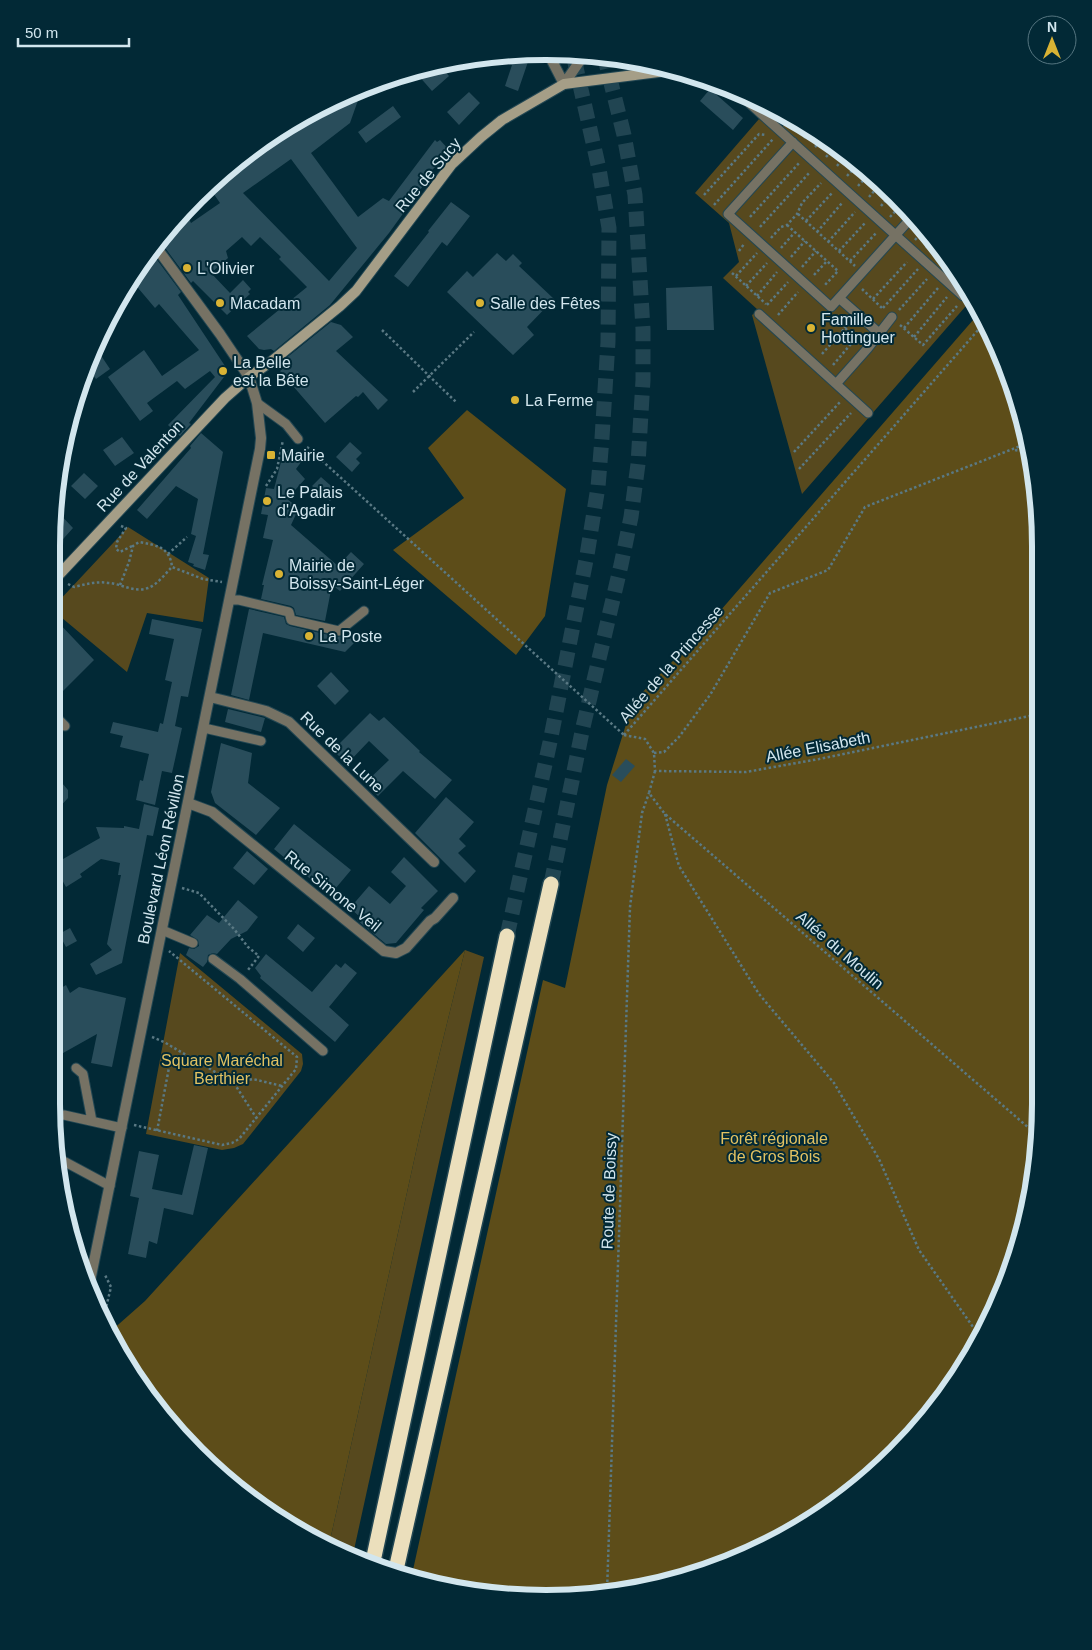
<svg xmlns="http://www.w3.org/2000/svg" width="1092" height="1650" viewBox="0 0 1092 1650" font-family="Helvetica,sans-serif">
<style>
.green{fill:#57491e}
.forest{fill:#5d4d19}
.building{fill:#294d5b;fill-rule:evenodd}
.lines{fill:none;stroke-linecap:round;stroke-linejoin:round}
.highway-tunnel{stroke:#214552;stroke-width:15;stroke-dasharray:15 8;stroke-linecap:butt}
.lane-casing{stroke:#234753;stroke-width:11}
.street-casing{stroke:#234753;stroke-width:12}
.secondary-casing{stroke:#234753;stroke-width:12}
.highway-casing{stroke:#234753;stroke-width:18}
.path{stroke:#5a7984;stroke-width:2.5;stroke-dasharray:2.5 2.5;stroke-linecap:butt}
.lane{stroke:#767264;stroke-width:9}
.street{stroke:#767264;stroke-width:10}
.secondary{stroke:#a59e87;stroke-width:10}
.highway{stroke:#ebdfbc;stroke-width:15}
.poi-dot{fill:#d9b334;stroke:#022936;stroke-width:2}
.labels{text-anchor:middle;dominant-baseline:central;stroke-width:4;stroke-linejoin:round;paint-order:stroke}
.street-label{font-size:16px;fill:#d2e6ee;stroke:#022936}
.poi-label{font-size:16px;fill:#d2e6ee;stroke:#022936;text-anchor:start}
.park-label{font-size:16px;fill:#e2c262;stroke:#022936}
.rim{fill:none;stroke:#d2e6ee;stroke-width:6}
</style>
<rect width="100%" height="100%" fill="#022936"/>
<!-- green -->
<path class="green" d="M792,117L872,174L939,245L972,299L802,494L752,315L758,310L723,278L739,262L729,223L695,193L759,119L776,133Z
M128,527L209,578L203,622L147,613L127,672L56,613V604Z
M465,950L484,957L352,1559L329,1545L421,1129Z
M180,953L302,1054L303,1064L301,1071L243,1144L234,1148L222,1150L146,1134Z"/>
<!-- forest -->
<path class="forest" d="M980,312L990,327L1024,418L1040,514L1036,1169L1015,1263L990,1323L918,1430L847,1496L793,1533L705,1572L643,1589L513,1598L411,1579L543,980L565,988L607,785L633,702L707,626Z
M467,410L566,489L545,616L516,655L393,550L464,498L428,448Z
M465,950L421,1129L329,1545L245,1496L196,1454L135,1379L111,1331L145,1301Z"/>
<!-- building -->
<path class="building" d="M514,52L531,53L518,91L505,86L512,65L490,56Z
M436,65H443V69L449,76L432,91L418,75L428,66Z
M362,89L350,123L311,153L358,217L383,198L389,201L435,140L437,142L440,140L451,152L431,171L433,172L389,233L330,305L274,351L271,349L264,350L259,349L247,336L307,287L279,259L281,257L260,237L251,246L242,237L226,251L228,258L211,273L230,293L243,280L251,289L248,292L250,294L227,315L193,281L191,283L160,241L174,221L178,227L189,219L191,223L220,203L209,187L220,176L222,178L227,174L230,179L311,119L308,114L327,102ZM291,159L357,248L329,281L243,193Z
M710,89L743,118L733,130L700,101Z
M469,92L480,103L459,125L447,112Z
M393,106L401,117L366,143L358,132Z
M451,202L470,216L447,246L442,242L408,287L394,276L429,232L428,231Z
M152,253L181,292L178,295L227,369V373L189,423L191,424L180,436L168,425L215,377L210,371L185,389L177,381L147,403L153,411L140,421L108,377L144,350L162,376L199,350L159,304L155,308L133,282Z
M497,253L506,261L513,254L522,263L519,266L554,299L527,327L534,335L513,355L447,292L467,271L473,277Z
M712,286L714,330H667L666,288Z
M331,322L341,325L353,337L336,351L388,400L378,410L363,392L358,397L356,396L325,423L280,371L289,363L285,359Z
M98,351L110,369L96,379L86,366L90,357Z
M201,433L223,452L203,554L209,555L205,570L193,566L194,564L188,562L196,536L191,534L198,499L176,486L147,519L137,510L191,448L190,446Z
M122,437L134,453L115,466L103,450Z
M350,442L362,453L356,459L360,463L352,472L336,457Z
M290,448L304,458L296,469L305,479L287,499L299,508L291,525L338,566L351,552L364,564L340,591L332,585L325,621L296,615L294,608L291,606L261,599L264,585H262L273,540L263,538L268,515L261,514L266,488L274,489L282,458Z
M84,473L98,486L85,499L71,486Z
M321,477L338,492L330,501L312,486Z
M56,510L73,528L56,547Z
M249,609L284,617L286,624L290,626L338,637L343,636L358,639L345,652L263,633L249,700L231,695Z
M152,619L202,629L188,697L181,696L175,726L182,728L172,773L162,771L155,805L136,800L140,780L143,781L149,754L120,747L123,736L110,733L113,722L158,732L160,723L163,724L172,682L165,680L174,639L149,634Z
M56,620L94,660L56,698Z
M331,672L349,691L335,705L317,686Z
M228,709L265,718L261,732L225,722Z
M370,713L379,721L384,717L420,751L419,752L452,780L435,799L403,771L378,796L365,783L389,760L369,741L347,764L333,750Z
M221,743L252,753L248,783L280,808L256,835L215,803L211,792Z
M626,759L635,766L621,782L612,775Z
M56,776L68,790V798L56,811Z
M446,797L474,822L459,839L466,846L458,853L476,871L465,883L415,833Z
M144,804L159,808L153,836L147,835L122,963L96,975L90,964L112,950L107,944L121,875H118L120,863L101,859L80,874L82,877L66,887L56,869V863L100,838L96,827L124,828V826L139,829Z
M294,824L351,870L330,895L274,849Z
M247,851L268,869L254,885L233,868Z
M404,857L438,891L421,908L424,910L396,943L386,944L357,920L360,917L350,908L369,886L390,904L406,886L391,872Z
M238,900L258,917L247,931L231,939L217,954L213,953L208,955L207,962L203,967L186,955L189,948L194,949L199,946L198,940L190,935L207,915L219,923Z
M298,924L315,938L303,952L287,938Z
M70,928L77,941L66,947L59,934Z
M266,954L312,992L336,964L341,968L345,963L357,973L329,1007L349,1025L335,1042L260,978L261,976L255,968Z
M66,985L70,993L79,987L126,998L112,1067L91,1063L97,1034L56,1057V991Z
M194,1145L208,1148L193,1215L164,1208L157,1244L149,1241L146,1258L128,1254L139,1198L130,1196L139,1151L159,1155L152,1189L182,1195Z"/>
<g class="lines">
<!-- highway-tunnel -->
<path class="highway-tunnel" d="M551,884L583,727L621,565L631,517L638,464L643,380V329L635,195L624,135L604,55
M507,936L550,742L587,555L598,487L602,438L608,342L609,228L599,169L573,54"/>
<!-- lane casing -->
<g class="lane-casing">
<path id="lane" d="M737,92L963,296
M793,142L728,214L831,307L912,217
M839,298L879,333
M759,314L868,413
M836,384L868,348L892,317
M257,403L286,424L298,439
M230,600H239L289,612L291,620L339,631L364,611
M56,717L65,726
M204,728L261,741
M162,930L193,943
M213,959L240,979L323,1051
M76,1068L83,1074L92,1121
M64,1115L122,1128
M56,1157L110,1186"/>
</g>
<!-- street casing -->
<g class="street-casing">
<path id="street" d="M548,53L564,84L584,55
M210,697L266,711L289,722L434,862
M188,803L212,812L384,951L396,953L406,948L430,921L435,918L453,898
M89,1286L260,449L261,438L257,403L249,377L220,334L156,247"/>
</g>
<!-- secondary casing -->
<g class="secondary-casing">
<path id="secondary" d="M56,578L225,398L249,377L272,361L340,306L356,291L452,164L481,137L502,120L564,84L674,70"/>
</g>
<!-- highway casing -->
<g class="highway-casing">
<path id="highway" d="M372,1566L507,936
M395,1574L551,884"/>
</g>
<!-- path -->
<path class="path" d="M794,129L800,122
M804,138L811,130
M815,147L823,139
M826,157L835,147
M837,166L846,155
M847,176L858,164
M858,186L870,173
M704,195L759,134L766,135
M869,197L881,183
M714,205L773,139
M881,206L891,194
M798,214L855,266
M750,217L800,162
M890,217L901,205
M806,221L832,193
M787,225L838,271L824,286
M760,227L810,172
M817,232L842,203
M771,238L781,227L787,225L797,214L802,203L821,183
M915,240L924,229
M828,242L855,212
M781,248L795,232
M926,248L933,239
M739,251L744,244
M839,251L865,223
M931,253L939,245
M791,257L805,241
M850,261L877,232
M802,267L816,251
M732,273L766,304
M814,275L827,261
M736,276L757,253
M746,286L767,263
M862,289L883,309
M757,296L777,272
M873,299L907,262
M767,305L788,282
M883,308L918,269
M899,310L927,279
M778,315L798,292
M844,317L845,328
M900,325L923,345L957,306
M904,328L938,288
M382,330L456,402
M914,337L947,297
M822,354L845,328L859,341
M833,365L856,338
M413,392L474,332
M307,447L624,735
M1015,450L1030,453
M794,452L840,402
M799,469L851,413
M266,486L277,469L283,440
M121,526L126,528L117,542L116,549L120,552L132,546
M168,554L187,537
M68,584L74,587C86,584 97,581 109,583C122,584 134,593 148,588C157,585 165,574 172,567L203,579L222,582
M120,585L129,562L133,546L139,542C156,545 170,547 172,567
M624,735L986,321
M624,735L645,739L654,753L655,771L746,772L819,759L1039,714
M654,753L664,752L679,737L710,695L770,593L828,570L865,507L1028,443
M655,771L649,793L665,814L1037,1135
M665,814L679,866L759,994L834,1083L879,1159L919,1250L980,1337
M182,888L199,893L234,929L248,947L259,956L248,970
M152,1037L164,1042L234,1083L253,1079L282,1086
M234,1083L257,1119
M134,1125L222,1145L232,1143L239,1139L296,1069L297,1057L169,951
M157,1131L171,1057
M97,1302L99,1294
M104,1316L111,1287L105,1275
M607,1592L630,907L642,813L649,793"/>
<!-- lane -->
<use href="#lane" class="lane"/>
<!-- street -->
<use href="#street" class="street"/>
<!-- secondary -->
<use href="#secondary" class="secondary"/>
<!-- highway -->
<use href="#highway" class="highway"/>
</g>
<!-- markers -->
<g class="poi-dot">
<circle cx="187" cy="268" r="5"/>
<circle cx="220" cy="303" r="5"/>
<circle cx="480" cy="303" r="5"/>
<circle cx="811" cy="328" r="5"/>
<circle cx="223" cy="371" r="5"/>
<circle cx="515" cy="400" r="5"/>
<rect x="266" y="450" width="10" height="10" rx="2.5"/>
<circle cx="267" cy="501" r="5"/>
<circle cx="279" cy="574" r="5"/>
<circle cx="309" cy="636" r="5"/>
</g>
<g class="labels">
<!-- street labels -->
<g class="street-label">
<text transform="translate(428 175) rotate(-50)">Rue de Sucy</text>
<text transform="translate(140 466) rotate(-47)">Rue de Valenton</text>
<text transform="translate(671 664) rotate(-49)">Allée de la Princesse</text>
<text transform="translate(818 747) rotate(-11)">Allée Elisabeth</text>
<text transform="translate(342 752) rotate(44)">Rue de la Lune</text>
<text transform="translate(161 859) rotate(-78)">Boulevard Léon Révillon</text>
<text transform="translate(333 891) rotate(39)">Rue Simone Veil</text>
<text transform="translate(840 950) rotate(41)">Allée du Moulin</text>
<text transform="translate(609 1191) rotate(-88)">Route de Boissy</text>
</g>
<!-- poi labels -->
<g class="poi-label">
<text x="197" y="268">L'Olivier</text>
<text x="230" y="303">Macadam</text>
<text x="490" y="303">Salle des Fêtes</text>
<text x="821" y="319">Famille<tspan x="821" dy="18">Hottinguer</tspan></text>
<text x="233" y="362">La Belle<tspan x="233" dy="18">est la Bête</tspan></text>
<text x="525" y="400">La Ferme</text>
<text x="281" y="455">Mairie</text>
<text x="277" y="492">Le Palais<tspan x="277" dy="18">d'Agadir</tspan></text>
<text x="289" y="565">Mairie de<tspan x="289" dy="18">Boissy-Saint-Léger</tspan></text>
<text x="319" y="636">La Poste</text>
</g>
<!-- park labels -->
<g class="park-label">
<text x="222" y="1060">Square Maréchal<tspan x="222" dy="18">Berthier</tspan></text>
<text x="774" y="1138">Forêt régionale<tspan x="774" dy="18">de Gros Bois</tspan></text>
</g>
</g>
<!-- crop -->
<path d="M0 0H1092V1650H0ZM546 60H546A486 486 0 0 1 1032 546V1104A486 486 0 0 1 546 1590H546A486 486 0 0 1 60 1104V546A486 486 0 0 1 546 60Z" fill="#022936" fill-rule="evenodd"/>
<path class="rim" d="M546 60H546A486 486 0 0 1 1032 546V1104A486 486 0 0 1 546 1590H546A486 486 0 0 1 60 1104V546A486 486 0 0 1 546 60Z"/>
<!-- north arrow -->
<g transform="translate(1052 40)"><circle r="24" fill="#022936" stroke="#557580"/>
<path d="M0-4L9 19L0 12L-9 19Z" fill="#d9b334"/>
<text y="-8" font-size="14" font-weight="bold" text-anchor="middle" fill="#d2e6ee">N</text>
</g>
<!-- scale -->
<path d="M18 38v8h111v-8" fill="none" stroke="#d2e6ee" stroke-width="2.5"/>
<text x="25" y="38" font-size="15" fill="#d2e6ee" stroke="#022936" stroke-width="4" paint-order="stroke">50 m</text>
</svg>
